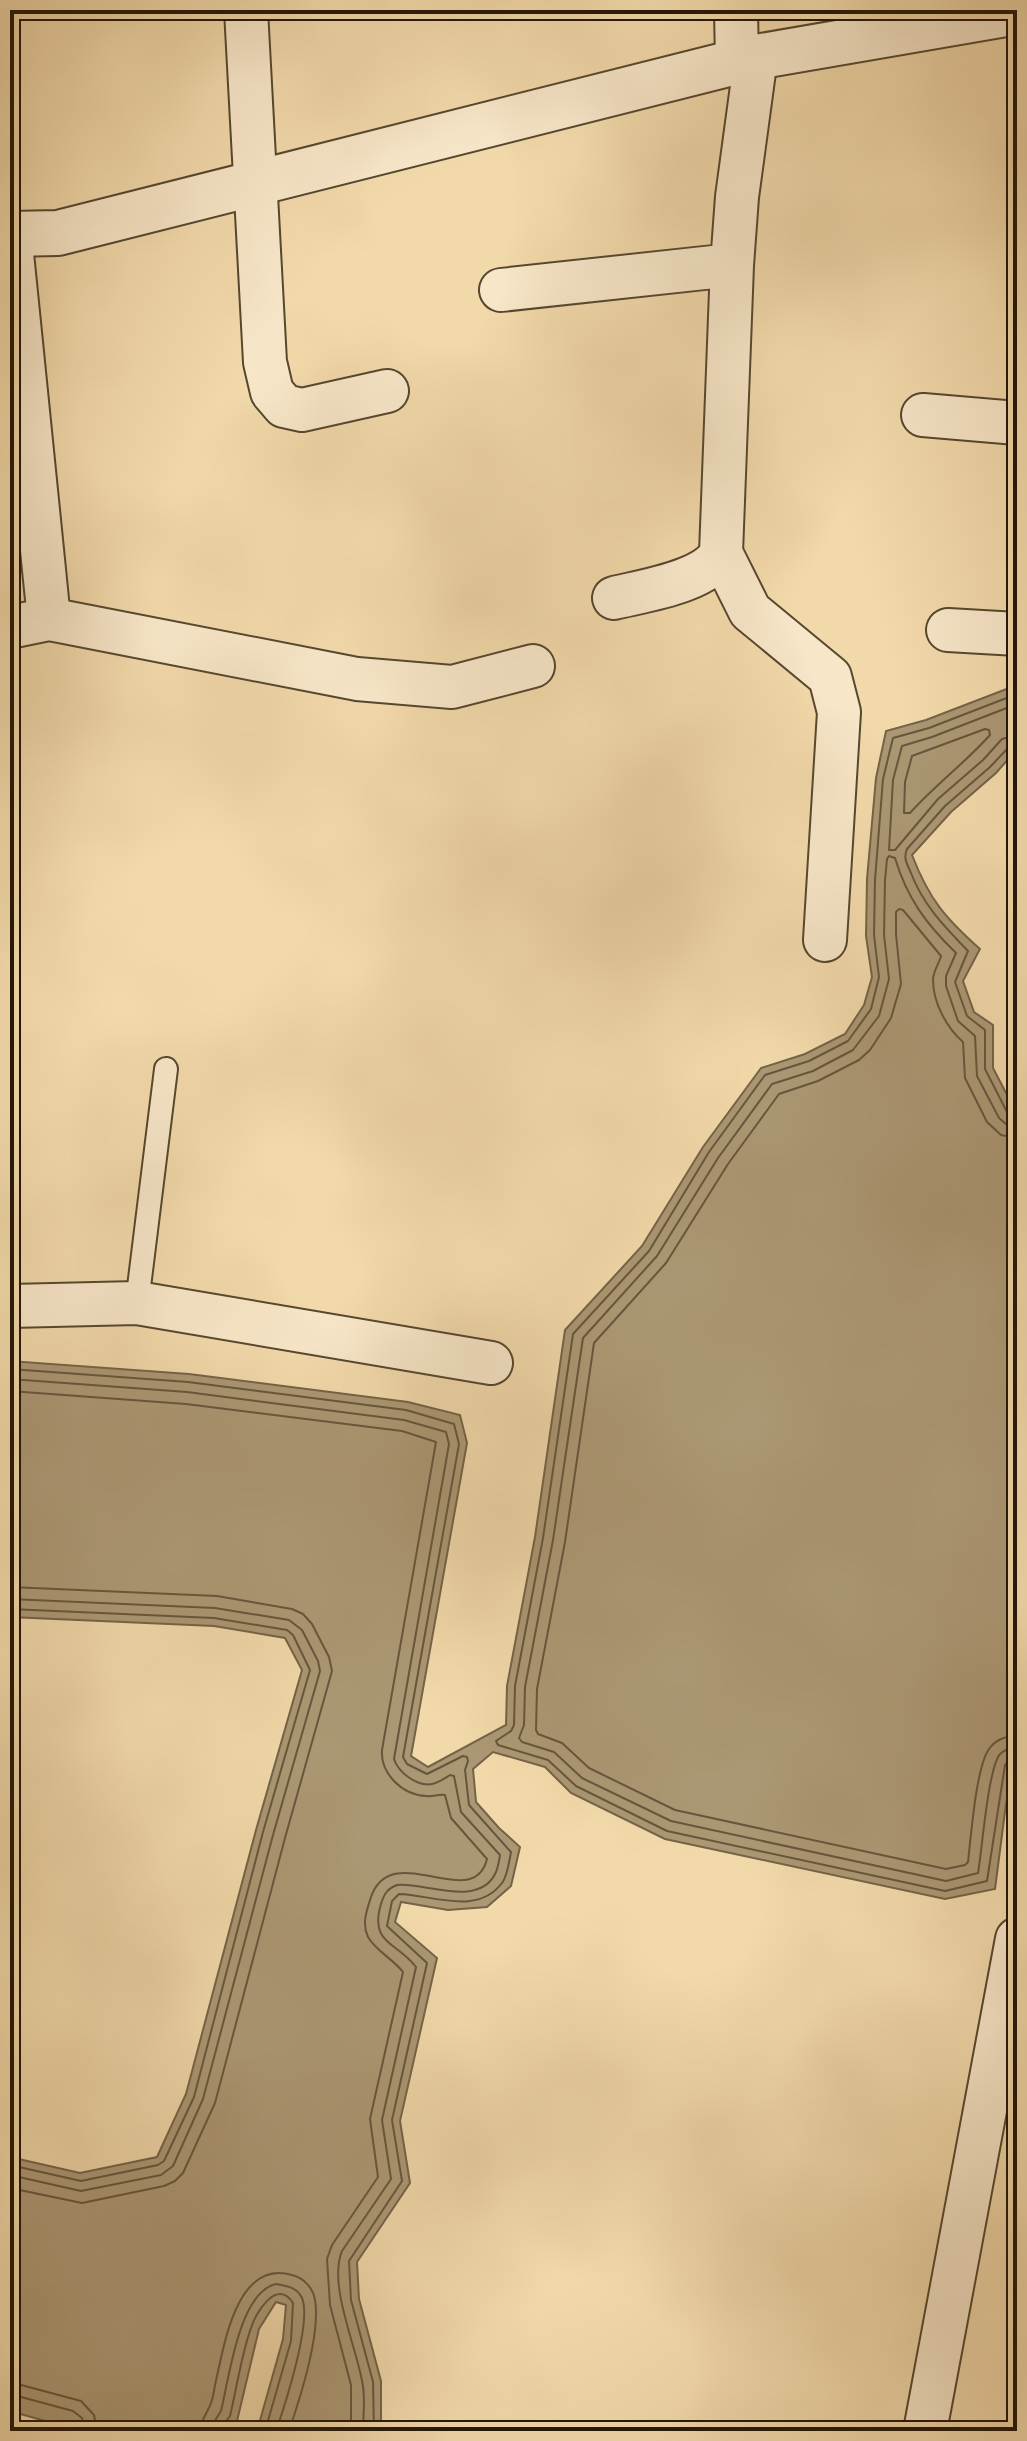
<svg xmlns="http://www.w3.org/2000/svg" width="1027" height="2441" viewBox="0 0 1027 2441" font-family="'Libre Bodoni',serif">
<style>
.water{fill:#ab9773;stroke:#746348;stroke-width:2}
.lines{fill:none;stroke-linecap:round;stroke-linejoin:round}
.shore{stroke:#66563d;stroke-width:2}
.service-casing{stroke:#564730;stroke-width:26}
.minor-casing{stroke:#564730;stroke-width:46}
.tertiary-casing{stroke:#564730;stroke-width:48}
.service{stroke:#f7e6c8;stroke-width:22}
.minor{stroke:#f7e6c8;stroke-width:42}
.tertiary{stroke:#f7e6c8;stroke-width:44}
</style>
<rect width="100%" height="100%" fill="#f2d9aa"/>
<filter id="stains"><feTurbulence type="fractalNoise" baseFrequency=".0025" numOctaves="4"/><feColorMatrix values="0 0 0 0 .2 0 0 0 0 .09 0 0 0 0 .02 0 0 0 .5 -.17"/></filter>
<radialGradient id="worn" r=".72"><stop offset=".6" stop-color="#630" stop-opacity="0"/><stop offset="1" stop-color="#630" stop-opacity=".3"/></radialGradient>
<!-- water -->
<path class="water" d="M1017,685V749L996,773L951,812L912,855C929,899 945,918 980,949L963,981L974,1012L993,1025V1068L1017,1114V1747L1006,1804L995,1889L945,1899L665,1839L571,1793L545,1767L493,1752L473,1769L476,1802L499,1828L520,1847L511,1886L487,1907L448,1910L401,1902L395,1922L437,1958L400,2121L410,2183L357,2262L359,2299L381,2381V2431H257L283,2339L286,2305L276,2302L259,2329L237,2421L227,2431H80L10,2411V2157L80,2173L157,2157L186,2094L256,1830L302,1670L285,1638L214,1626L10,1617V1361L189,1374L408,1402L460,1415L467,1443L411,1756L428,1767L506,1725L507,1686L535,1537L565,1330L642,1246L703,1147L761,1068L805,1054L845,1034L864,1005L872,977L866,936L867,879L876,778L886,731L926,720Z"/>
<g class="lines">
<!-- shore -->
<path class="shore" d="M1017,694L929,728L893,738L883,779L875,880L874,935L879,977L871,1009L848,1041L809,1061L765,1075L709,1152L649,1251L573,1334L543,1538L515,1686L514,1725L511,1731L496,1741L498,1745L548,1760L576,1786L667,1831L945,1891L987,1881L1005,1765L1010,1759L1017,1758
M1017,704L932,737L902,746L893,780L889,850H895L938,799L983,760L1002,739L1017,735
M985,729L989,730L990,735C965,763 935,785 910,813H904L905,782L912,756Z
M1017,745L1009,747L990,767L945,806L907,849C903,858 907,864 911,873C923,905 945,927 968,951L955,982L967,1016L985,1030V1069L1007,1112L1017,1116
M1017,1126L1006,1124L999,1118L977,1076L975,1036L958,1021L946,986V976L956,953C926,924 907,898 895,858L889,856L887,859L885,880L884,935L889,979L879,1016L853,1050L813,1071L772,1084L718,1158L657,1256L583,1338L553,1540L525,1687L524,1725L519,1738L522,1742L554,1752L582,1778L671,1821L946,1881L978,1873C982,1851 988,1768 1000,1754C1005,1749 1010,1748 1017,1748
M1017,1138L1001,1135L987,1122L965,1078L963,1042C947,1028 933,1003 933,980C933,971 939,964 941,956L903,910L899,909L896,912V934L901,984L891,1018L870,1050L859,1060L818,1081L779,1094L728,1164L666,1263L594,1343L565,1542L537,1689L536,1730L538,1734L562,1743L589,1768L675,1810L946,1869L965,1865L968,1862C971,1837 976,1767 989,1749C996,1739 1006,1736 1017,1736
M10,1369L188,1382L406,1410L454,1424L459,1444L403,1757L407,1764L427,1774L463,1756L467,1757L468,1761L465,1770L469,1805L511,1852C509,1861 508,1875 502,1883C477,1916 433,1895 399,1894L392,1901L387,1926L427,1963L392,2120L402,2181L349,2261L351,2300L373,2382L374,2431
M10,1379L187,1392L404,1420L446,1432L449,1444L394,1759C398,1772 417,1787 432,1784C438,1783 445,1778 450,1775L454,1776L461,1812L500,1855C499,1861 498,1869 495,1874C478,1908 424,1882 397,1885C387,1889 384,1894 381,1904C369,1944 397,1942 416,1967L382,2120L391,2179L342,2251C328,2284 356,2346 362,2381C366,2397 363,2415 363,2431
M10,1391L186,1404L402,1431L436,1442L382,1750C380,1773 402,1795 426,1796C432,1797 439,1794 445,1795L451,1818L487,1859C473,1915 389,1835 370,1900C366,1913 362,1924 368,1937C376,1951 393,1959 403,1972L370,2119L378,2177L332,2245L327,2259L330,2305L351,2385V2431
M10,1587L217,1596L292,1609L303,1614L312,1624L329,1657L332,1671L285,1838L215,2103L183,2173L175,2181L164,2186L82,2203L10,2188
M10,1599L215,1608L289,1620L302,1630L318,1661L320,1671L273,1835L203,2099L173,2166L161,2175L81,2191L10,2175
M10,1609L214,1618L287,1630L293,1635L310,1670L263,1832L194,2097L164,2161L158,2165L81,2181L10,2165
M10,2382L81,2401L94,2415L97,2431
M10,2394L73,2411L82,2418L85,2431
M200,2431C201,2419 207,2414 211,2403C213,2398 214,2391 215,2385C224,2348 235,2259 292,2275C304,2278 313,2288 315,2300C321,2334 300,2398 289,2431
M213,2431L214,2422L221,2411C229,2379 239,2292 276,2284C286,2286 297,2287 302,2298C312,2322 285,2405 276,2431
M223,2431V2425L230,2416C237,2387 241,2356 251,2328C256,2312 277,2278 293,2303L291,2341L265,2431"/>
<!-- service casing -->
<g class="service-casing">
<path id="service" d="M137,1303L166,1069"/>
</g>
<!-- minor casing -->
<g class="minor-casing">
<path id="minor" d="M246,10L265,362L272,392L284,406L302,410L387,391
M736,10L737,62
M10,234L49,619
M501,290L732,265
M923,415L1017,423
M721,553L750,611L830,677L839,712L825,940
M614,598C642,591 707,582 721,553L732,265L737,197L756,57
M10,627L49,619L357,679L452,687L533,666
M948,630L1017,634
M10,1306L137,1303L491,1363
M925,2431L1017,1939"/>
</g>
<!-- tertiary casing -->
<g class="tertiary-casing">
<path id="tertiary" d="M10,234L58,233L756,57L1017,12"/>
</g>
<!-- service -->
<use href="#service" class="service"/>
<!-- minor -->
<use href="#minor" class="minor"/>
<!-- tertiary -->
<use href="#tertiary" class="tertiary"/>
</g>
<!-- margin -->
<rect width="1027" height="2441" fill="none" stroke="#f2d9aa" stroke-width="40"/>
<rect x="12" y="12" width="1003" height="2417" fill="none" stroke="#221607" stroke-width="4"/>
<rect x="20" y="20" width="987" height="2401" fill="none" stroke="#221607" stroke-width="2"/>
<rect width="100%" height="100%" filter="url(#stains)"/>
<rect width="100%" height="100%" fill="url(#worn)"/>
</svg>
